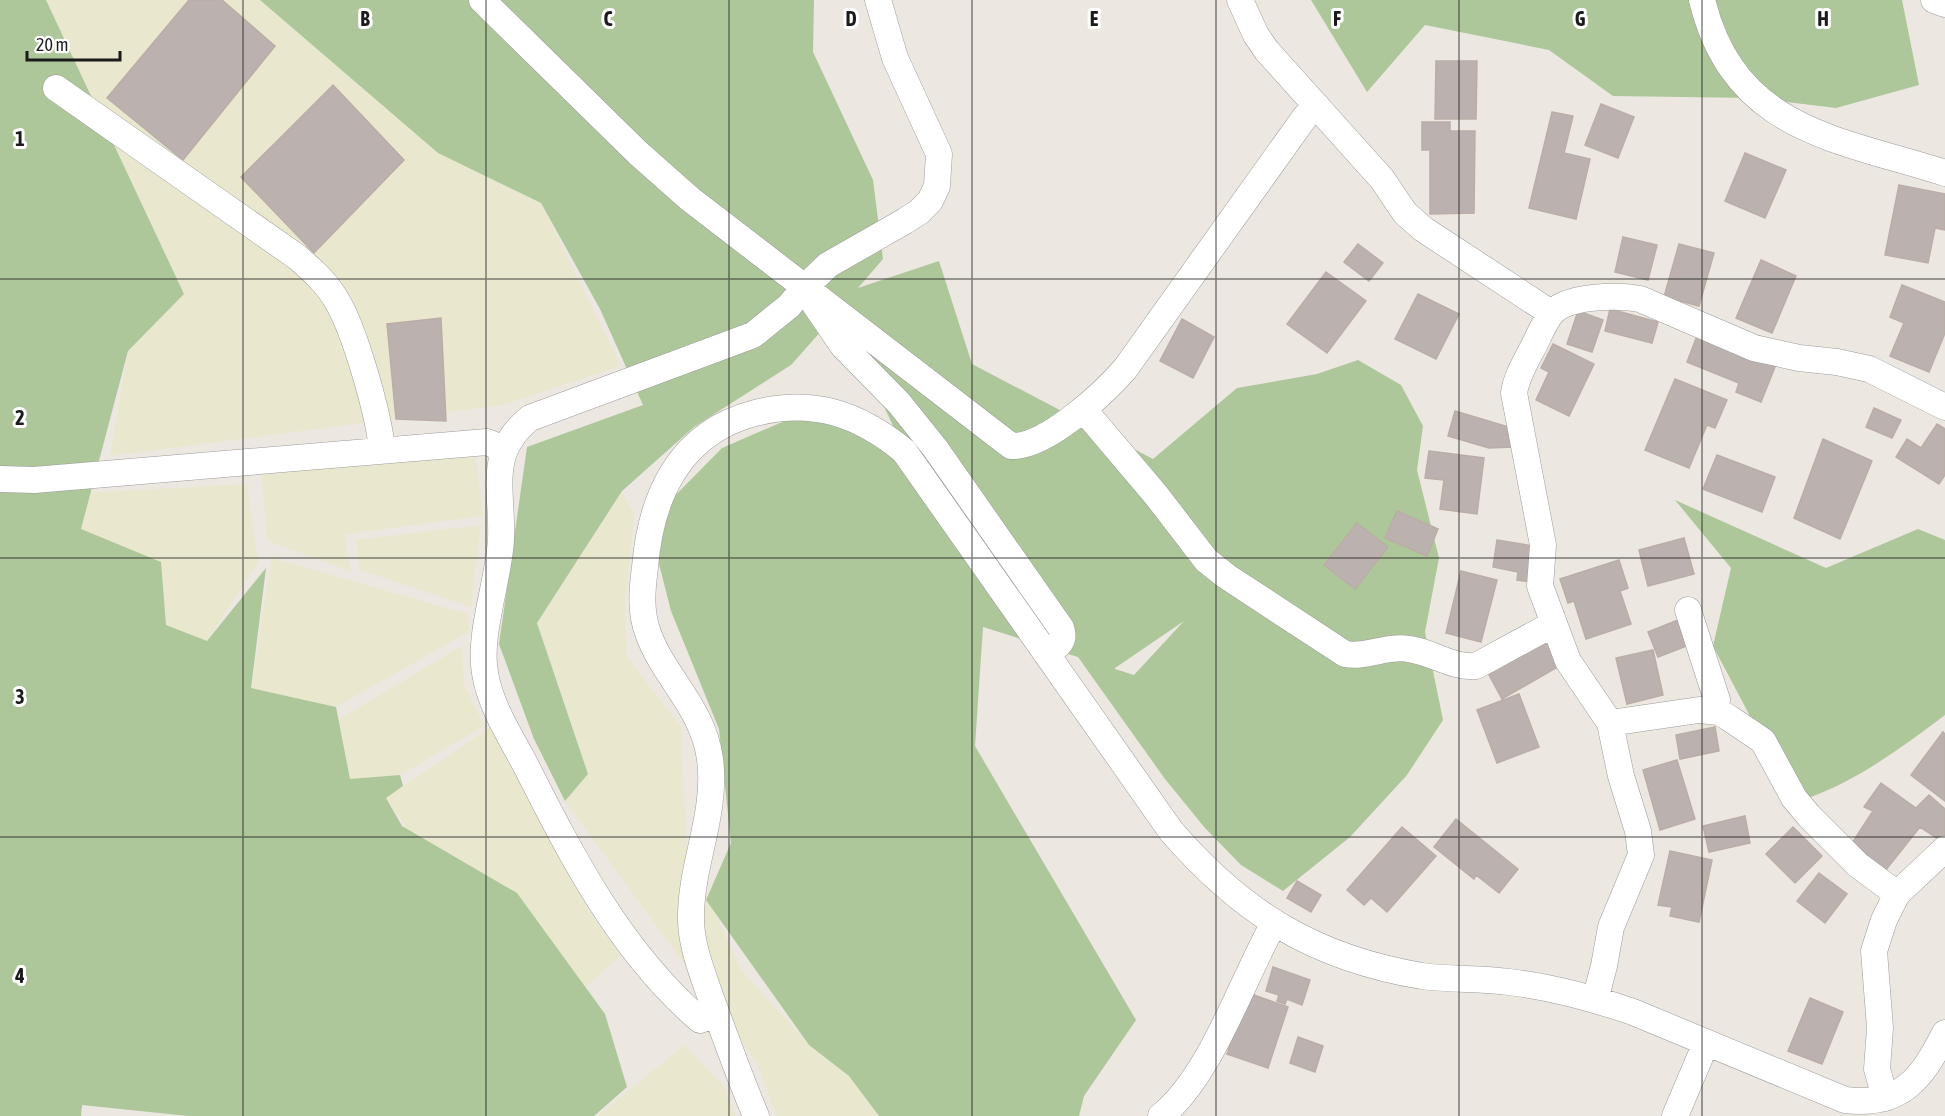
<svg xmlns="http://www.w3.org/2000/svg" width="1945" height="1116" viewBox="0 0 1945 1116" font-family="'Asap Condensed',sans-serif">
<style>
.farmland{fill:#e9e8ce}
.forest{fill:#adc79a;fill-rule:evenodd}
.building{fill:#bbb2af;stroke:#bbada6;stroke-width:1.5}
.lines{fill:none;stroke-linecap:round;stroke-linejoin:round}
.minor-casing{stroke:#9c9c9c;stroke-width:27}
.minor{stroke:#fff;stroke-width:26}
.grid{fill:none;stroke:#1b1b1b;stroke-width:1.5;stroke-opacity:0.55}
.grid-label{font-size:20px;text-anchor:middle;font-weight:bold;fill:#1b1b1b;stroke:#fff;stroke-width:6;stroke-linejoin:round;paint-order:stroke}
</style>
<rect width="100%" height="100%" fill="#ece7e1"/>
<!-- farmland -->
<path class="farmland" d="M46,0H260L438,153L541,203L621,366L503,405L110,456L128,351L184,294Z
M475,456L483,516L345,534L350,571L268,541L261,474Z
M247,484L258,562L207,641L166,625L81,529L82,493Z
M622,491L634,514L625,605L627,657L681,727L687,853L741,969L809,1045L849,1076L879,1116H777L757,1063L565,801L588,774L537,623Z
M481,525L471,607L360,570L356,540Z
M272,558L467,614L470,631L336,707L251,688Z
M462,646L464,684L484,726L400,775L350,780L338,720Z
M491,727L588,910L621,956L585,987L511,889L408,830L386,798Z
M685,1045L723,1086L736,1116H597Z"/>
<!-- forest -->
<path class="forest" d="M0,0H46L184,294L128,351L81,529L161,562L166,625L207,641L266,568L251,688L336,707L350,779L400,775L403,786L386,798L402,826L517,893L605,1014L627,1087L594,1116H188L82,1105L81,1116H0Z
M260,0H814L813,52L873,180L883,259L858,288L939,261L972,364L1153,459L1237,388L1317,374L1358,360L1401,385L1423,426L1417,470L1439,558L1425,632L1443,720L1407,775L1350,837L1283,891L1241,865L1205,828L1165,779L1078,657L983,627L975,746L1136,1020L1084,1096L1079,1116H879L849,1076L809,1045L706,900L731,843L719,729L671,611L657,556L664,507L722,448L796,416L838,412L904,449L839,311L791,365L694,427L622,491L537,623L588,774L565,801L534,739L499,644L527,447L643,405L600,309L541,203L438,153ZM1184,621L1134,675L1115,669V668Z
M1311,0H1902L1919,85L1836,108L1753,98L1613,96L1549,50L1425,25L1367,92Z
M1675,500L1826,568L1918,529L1945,540V715C1902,747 1859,780 1808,798L1788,788L1713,646L1731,568Z"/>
<!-- building -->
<path class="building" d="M189,0H222L275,46L183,160L107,98Z
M1436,61H1477L1476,119H1435Z
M333,85L404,160L314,253L241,177Z
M1601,104L1634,117L1618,158L1585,145Z
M1552,112L1573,116L1564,153L1590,159L1576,219L1529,208Z
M1422,122H1450V131H1475L1474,213L1430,214V150H1422Z
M1745,153L1786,170L1765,218L1725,201Z
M1899,185L1945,194V230L1935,228L1928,263L1885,255Z
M1623,237L1657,245L1648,280L1615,272Z
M1358,244L1383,263L1369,281L1344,262Z
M1679,244L1714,253L1699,306L1664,297Z
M1761,260L1796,276L1772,333L1736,318Z
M1326,272L1366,301L1327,353L1287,324Z
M1902,285L1945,302V333L1929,372L1890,356L1904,323L1890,317Z
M1418,294L1459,314L1436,359L1395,339Z
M1610,309L1658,322L1652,343L1605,331Z
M1578,311L1603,320L1592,352L1567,344Z
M441,318L446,421L396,419L387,324Z
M1182,319L1214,337L1193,378L1160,361Z
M1697,336L1775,367L1761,402L1736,392L1739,383L1687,362Z
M1553,344L1594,364L1569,416L1536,400L1549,372L1541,368Z
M1675,379L1727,400L1715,428L1707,425L1689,468L1645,450Z
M1874,408L1901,420L1892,438L1866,427Z
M1455,411L1512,428L1513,447L1489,448L1448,436Z
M1937,424L1945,429V475L1939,484L1896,457L1907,439L1921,448Z
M1823,439L1872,461L1840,539L1794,518Z
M1429,451L1484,458L1477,514L1440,509L1444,480L1425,478Z
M1717,455L1775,477L1762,512L1703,489Z
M1397,511L1438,529L1427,556L1385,538Z
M1357,523L1388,547L1355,589L1324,565Z
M1684,538L1694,574L1648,586L1639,550Z
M1497,540L1533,546L1537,583L1517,580L1518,572L1493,567Z
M1619,560L1628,588L1620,591L1631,624L1586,639L1574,601L1568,603L1560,579Z
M1461,571L1497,580L1481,642L1446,633Z
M1678,620L1689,645L1658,657L1648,632Z
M1544,635L1561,665L1502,699L1488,673Z
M1653,650L1663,695L1627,704L1616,658Z
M1519,694L1539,747L1497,763L1477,710Z
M1715,727L1719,751L1680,759L1676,735Z
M1943,732L1945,734V801L1911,775Z
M1677,760L1695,819L1660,830L1643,770Z
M1881,783L1916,808L1929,795L1945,809V840L1943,842L1920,827L1885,871L1852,843L1873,811L1864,807Z
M1745,816L1750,843L1709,852L1703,826Z
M1456,819L1518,869L1499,893L1476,875L1474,879L1434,847Z
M1402,827L1436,856L1387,912L1371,898L1364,905L1347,890Z
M1793,827L1822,856L1795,883L1766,854Z
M1670,851L1712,860L1699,922L1670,916L1672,907L1658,905Z
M1819,873L1847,894L1825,923L1797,901Z
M1297,881L1321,895L1311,912L1287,898Z
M1273,967L1310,980L1302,1005L1287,999L1285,1004L1277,1001L1279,995L1266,991Z
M1248,993L1288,1007L1268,1068L1227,1054Z
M1810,998L1843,1012L1822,1064L1788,1051Z
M1298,1037L1323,1046L1315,1072L1290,1063Z"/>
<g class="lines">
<!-- minor casing -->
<g class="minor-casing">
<path id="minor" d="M482,0L638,153L690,199L1011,446C1045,448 1103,394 1125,369L1305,117L1317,106
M1240,0L1256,35L1267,51L1382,179L1405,213L1423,229L1551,313
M1702,0C1734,130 1835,138 1945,173
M1934,0L1945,4
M56,88L297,257C312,270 327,283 337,301C355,331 379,415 382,450
M815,305L843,346L899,403L935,448L1061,628C1066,641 1058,646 1047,654
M1084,410L1156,495L1206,560L1226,576L1345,654C1367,658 1387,645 1409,649C1433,652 1451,668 1476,666L1553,624
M0,479L34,480L487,442L504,449
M1688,610L1717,700L1714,711
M1897,894L1858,865L1809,816L1794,798L1763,741L1729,718L1719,712L1699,710L1610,723L1568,661L1540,586L1543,545L1514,393C1516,378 1524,365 1531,351C1538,339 1543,324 1551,314C1566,295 1618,295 1640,299L1754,348L1799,358L1837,362L1869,369L1945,407
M1595,1000L1604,966L1611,927L1641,855L1638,831L1621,776L1610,723
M717,1014L700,1020C620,951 572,857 525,764C510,736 490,705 485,673C478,634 499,580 501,539C503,491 486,453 530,418L753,335L789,306L804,288L828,265L905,221L919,212L930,201L937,186L939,154L895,58L878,0
M1885,1098L1877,1069L1880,1028L1874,951L1884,920L1897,894L1945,849
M756,1116C740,1078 726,1039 712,1001C702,972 690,944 691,914C692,861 717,813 710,759C703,707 664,678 648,633C640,611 642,590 645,567C651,496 679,433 755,413C813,398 859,414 904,451L1171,831C1242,913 1314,958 1422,976C1451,980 1480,978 1509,982C1552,987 1592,998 1633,1012L1845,1100C1902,1107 1922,1078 1945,1033
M1161,1116C1211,1076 1242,980 1274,923
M1675,1116L1706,1043"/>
</g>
<!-- minor -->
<use href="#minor" class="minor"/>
</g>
<!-- grid -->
<path class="grid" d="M243,0V1116M486,0V1116M729,0V1116M972,0V1116M1216,0V1116M1459,0V1116M1702,0V1116M0,279H1945M0,558H1945M0,837H1945"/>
<g class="grid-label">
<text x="365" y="26">B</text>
<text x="608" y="26">C</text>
<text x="851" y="26">D</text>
<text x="1094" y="26">E</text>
<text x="1337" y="26">F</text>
<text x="1580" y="26">G</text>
<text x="1823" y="26">H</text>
<text x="20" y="146">1</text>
<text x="20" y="425">2</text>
<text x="20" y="704">3</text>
<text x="20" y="983">4</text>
</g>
<!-- scale -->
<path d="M27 51v9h93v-9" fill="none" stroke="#1b1b1b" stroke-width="3"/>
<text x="36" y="51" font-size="18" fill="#1b1b1b" stroke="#ffffff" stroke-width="4.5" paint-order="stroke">20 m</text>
</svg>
